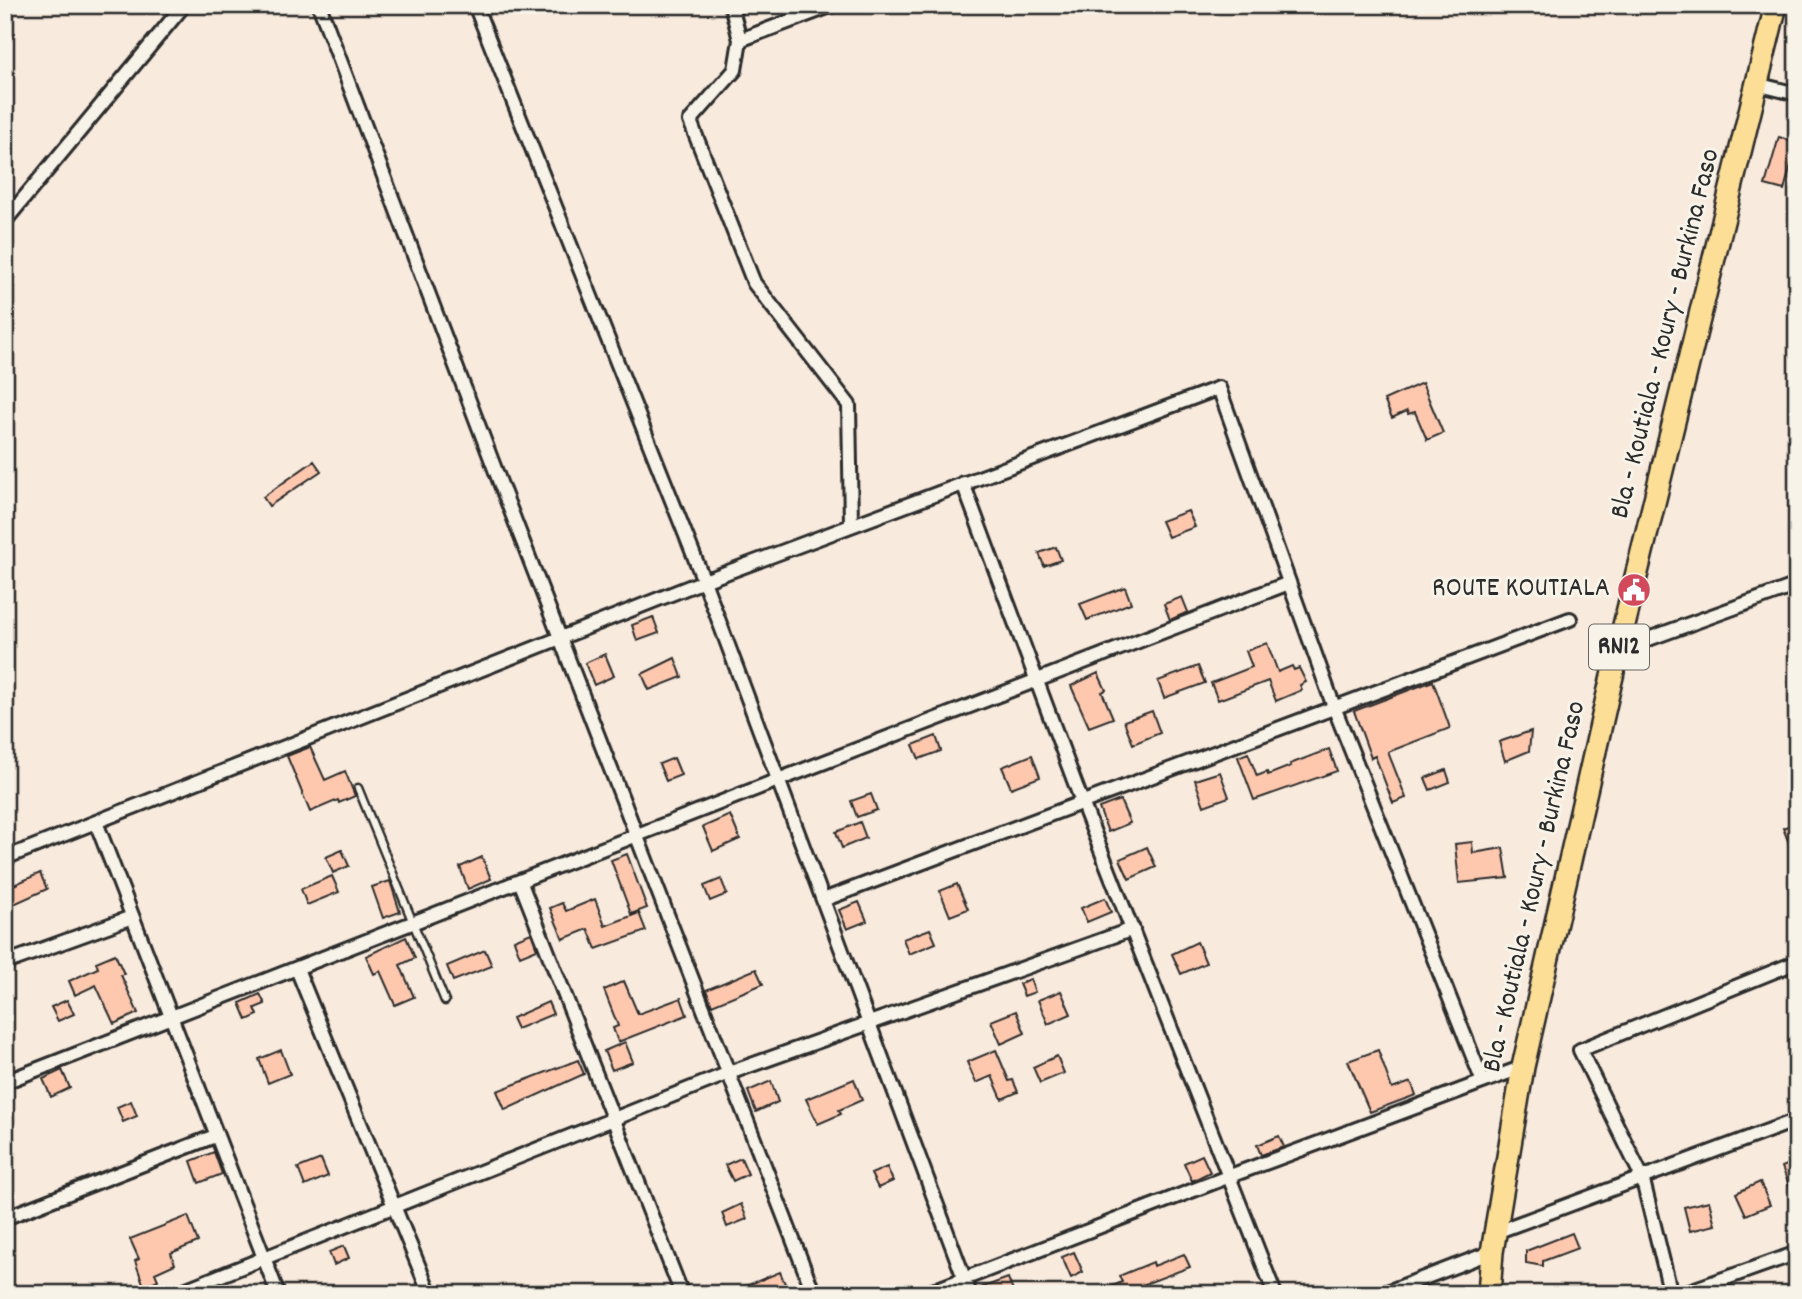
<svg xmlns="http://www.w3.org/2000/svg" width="1802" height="1299" viewBox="0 0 1802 1299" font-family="Dekko,sans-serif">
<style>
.building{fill:#fec8af;stroke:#2b2b2b;stroke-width:2}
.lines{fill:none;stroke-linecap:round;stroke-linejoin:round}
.service-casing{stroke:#2b2b2b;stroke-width:11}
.minor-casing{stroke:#2b2b2b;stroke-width:18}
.primary-casing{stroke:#2b2b2b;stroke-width:26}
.service{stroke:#f7f3e8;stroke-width:6}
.minor{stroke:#f7f3e8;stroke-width:12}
.primary{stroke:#fdde96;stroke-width:21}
.labels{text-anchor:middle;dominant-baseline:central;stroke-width:6;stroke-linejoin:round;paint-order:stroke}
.shield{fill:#f7f3e8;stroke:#686764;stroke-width:2}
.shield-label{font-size:26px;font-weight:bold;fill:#2b2b2b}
.street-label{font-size:28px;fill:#2b2b2b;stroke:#f7f3e8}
.poi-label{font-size:28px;fill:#2b2b2b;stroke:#f7f3e8;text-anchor:end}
</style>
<rect width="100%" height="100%" fill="#f8eadd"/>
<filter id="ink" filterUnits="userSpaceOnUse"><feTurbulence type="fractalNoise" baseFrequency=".0143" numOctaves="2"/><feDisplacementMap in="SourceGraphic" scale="14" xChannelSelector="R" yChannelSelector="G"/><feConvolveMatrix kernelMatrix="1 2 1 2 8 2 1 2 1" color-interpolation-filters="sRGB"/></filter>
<g filter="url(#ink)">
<!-- building -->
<path class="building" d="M1779,137L1797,143L1784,190L1765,185Z
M1422,383L1443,433L1427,440L1415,412L1408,414L1407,411L1392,418L1384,400Z
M314,461L321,471L269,506L263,497Z
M1188,511L1195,527L1168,537L1161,521Z
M1056,547L1061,560L1044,566L1039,553Z
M1125,587L1131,603L1087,620L1080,604Z
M1182,597L1188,612L1170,620L1164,604Z
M653,617L659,633L637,641L632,625Z
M1267,643L1278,672L1292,666L1294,670L1299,668L1306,682L1300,685L1302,690L1276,701L1268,681L1218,700L1211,683L1252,667L1246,651Z
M605,654L614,676L594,685L585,663Z
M675,658L682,677L649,690L642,674Z
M1198,666L1205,683L1164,698L1158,681Z
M1098,673L1106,690L1102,692L1113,718L1089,727L1071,686Z
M1433,681L1450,728L1388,752L1406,798L1393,803L1375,756L1371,758L1354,711Z
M1152,711L1160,733L1133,744L1124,721Z
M1531,731L1529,751L1505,761L1499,742Z
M936,736L941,751L919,759L913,745Z
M310,747L325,780L345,771L355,796L339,803L338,800L310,812L287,756Z
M1329,749L1337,771L1254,800L1238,757L1248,753L1257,776L1267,772L1268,775L1291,766L1290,764Z
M1032,755L1040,777L1011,788L1002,767Z
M674,758L681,775L666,781L659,764Z
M1446,770L1450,782L1430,790L1425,778Z
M1220,772L1229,797L1204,806L1195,780Z
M871,794L877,810L857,817L851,801Z
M1120,800L1130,823L1108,832L1099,808Z
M730,815L740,839L713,851L703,827Z
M860,822L866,838L842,848L836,832Z
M1797,822V861H1796L1783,828Z
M1472,842L1473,853L1503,848L1508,878L1459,883L1455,844Z
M1147,847L1156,867L1129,879L1120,859Z
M342,850L349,866L333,873L326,857Z
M627,854L647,908L631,914L611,860Z
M482,857L491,879L468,889L460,867Z
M40,873L47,889L14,904L7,888Z
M332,876L339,892L307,905L301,889Z
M721,879L727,894L710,901L704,886Z
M390,881L400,912L383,918L372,887Z
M957,884L968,909L950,916L940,891Z
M1105,898L1111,912L1087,922L1081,908Z
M595,899L605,926L639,913L646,931L596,949L588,929L563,939L550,908L562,903L566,911Z
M859,902L867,921L847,929L839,910Z
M930,929L936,943L909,954L903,939Z
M531,933L537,949L520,956L514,940Z
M406,937L415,958L400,965L414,997L395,1005L380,971L374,974L366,956Z
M1197,942L1206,963L1181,974L1172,954Z
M485,950L492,966L453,981L447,966Z
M115,954L124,974L121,975L138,1013L114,1024L96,985L75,995L69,981L98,968L96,962Z
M756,969L763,984L712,1005L706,990Z
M1030,979L1035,992L1024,996L1019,984Z
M624,981L638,1014L681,998L687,1015L618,1042L613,1028L618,1026L604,990Z
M1061,991L1071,1014L1048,1024L1038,1000Z
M260,994L265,1004L255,1008L258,1015L247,1020L240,1003Z
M67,1000L74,1014L58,1021L51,1007Z
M548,1002L553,1014L517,1029L512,1018Z
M1016,1011L1025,1033L1001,1044L991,1021Z
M625,1042L633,1062L612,1070L604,1051Z
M281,1050L290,1074L268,1083L259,1059Z
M996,1050L1009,1081L1013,1080L1018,1092L1002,1099L992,1076L976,1083L967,1062Z
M1378,1050L1392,1089L1411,1082L1416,1095L1370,1112L1348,1061Z
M1057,1056L1064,1073L1040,1083L1033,1067Z
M578,1060L584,1074L505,1110L497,1091Z
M62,1070L70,1088L51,1097L43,1079Z
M854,1079L862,1100L839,1110L841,1114L818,1124L806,1099Z
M771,1081L778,1102L756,1112L748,1091Z
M131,1101L137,1116L123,1122L117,1107Z
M1279,1136L1284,1147L1261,1155L1257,1145Z
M214,1152L222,1174L199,1183L191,1161Z
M1202,1155L1210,1172L1192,1181L1184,1163Z
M741,1158L748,1174L733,1181L725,1165Z
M321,1159L328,1176L305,1186L298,1168Z
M1797,1161V1203H1796L1782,1167Z
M887,1167L893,1181L878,1188L871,1174Z
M1760,1182L1770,1205L1746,1215L1736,1193Z
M1709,1201L1715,1225L1690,1231L1684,1207Z
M741,1204L747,1219L727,1227L722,1213Z
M188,1216L198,1242L171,1253L175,1264L155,1273L158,1280L144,1286L135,1261L139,1259L130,1239Z
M1572,1233L1578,1248L1543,1261V1266L1526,1263V1251Z
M344,1246L349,1258L334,1265L329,1252Z
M1074,1252L1083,1272L1071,1278L1062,1257Z
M1184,1254L1190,1267L1142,1285L1146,1294H1095L1122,1282L1119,1276L1153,1262L1154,1266Z
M780,1272L786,1286L766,1294H726Z
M1008,1278L1014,1294H979L978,1289Z"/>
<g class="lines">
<!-- service casing -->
<g class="service-casing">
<path id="service" d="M358,788L445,1001"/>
</g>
<!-- minor casing -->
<g class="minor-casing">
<path id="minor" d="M319,5L504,493L814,1294
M475,5L704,581L970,1294
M731,5L740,40L735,70L690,121L754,283L849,405L851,524
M740,40L833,5
M1756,84L1797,94
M5,221L184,5
M963,483L1082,802L1275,1294
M1618,650L1797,585
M96,822L278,1294
M5,858L704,581L1219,388L1334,707L1483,1082
M520,881L682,1294
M823,900L1570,619
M5,963L132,917
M297,969L430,1294
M5,1082L778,780L1289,583
M5,1218L215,1136
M1496,1232L1797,1120
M174,1294L729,1073L1133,929
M925,1294L1230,1176L1523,1067
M1382,1294L1492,1252
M1671,1294L1642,1177L1580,1050L1797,962
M1681,1294L1797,1253"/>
</g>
<!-- primary casing -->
<g class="primary-casing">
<path id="primary" d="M1489,1294L1492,1252L1523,1067L1618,650L1776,5"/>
</g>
<!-- service -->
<use href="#service" class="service"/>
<!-- minor -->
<use href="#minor" class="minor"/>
<!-- primary -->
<use href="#primary" class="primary"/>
</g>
</g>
<!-- icons -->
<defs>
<g id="civic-disc" transform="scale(1.75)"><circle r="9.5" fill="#d1495b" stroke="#f7f3e8"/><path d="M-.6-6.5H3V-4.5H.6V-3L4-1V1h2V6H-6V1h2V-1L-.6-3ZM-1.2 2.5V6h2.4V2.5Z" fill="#fff"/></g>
</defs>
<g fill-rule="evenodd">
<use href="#civic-disc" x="1634" y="590"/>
</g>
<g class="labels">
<!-- shield labels -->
<rect class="shield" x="1589" y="624.5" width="60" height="45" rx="5"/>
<g class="shield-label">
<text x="1619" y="647">RN12</text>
</g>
<!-- street labels -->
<g class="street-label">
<text transform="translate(1667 334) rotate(-76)">Bla - Koutiala - Koury - Burkina Faso</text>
<text transform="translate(1536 887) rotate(-77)">Bla - Koutiala - Koury - Burkina Faso</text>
</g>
<!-- poi labels -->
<g class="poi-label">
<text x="1610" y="590">ROUTE KOUTIALA</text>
</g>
</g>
<!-- margin -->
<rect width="1802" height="1299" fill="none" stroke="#f7f3e8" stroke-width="28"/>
<rect x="14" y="14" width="1774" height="1271" fill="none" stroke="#2b2b2b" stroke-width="2.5" filter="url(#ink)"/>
</svg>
